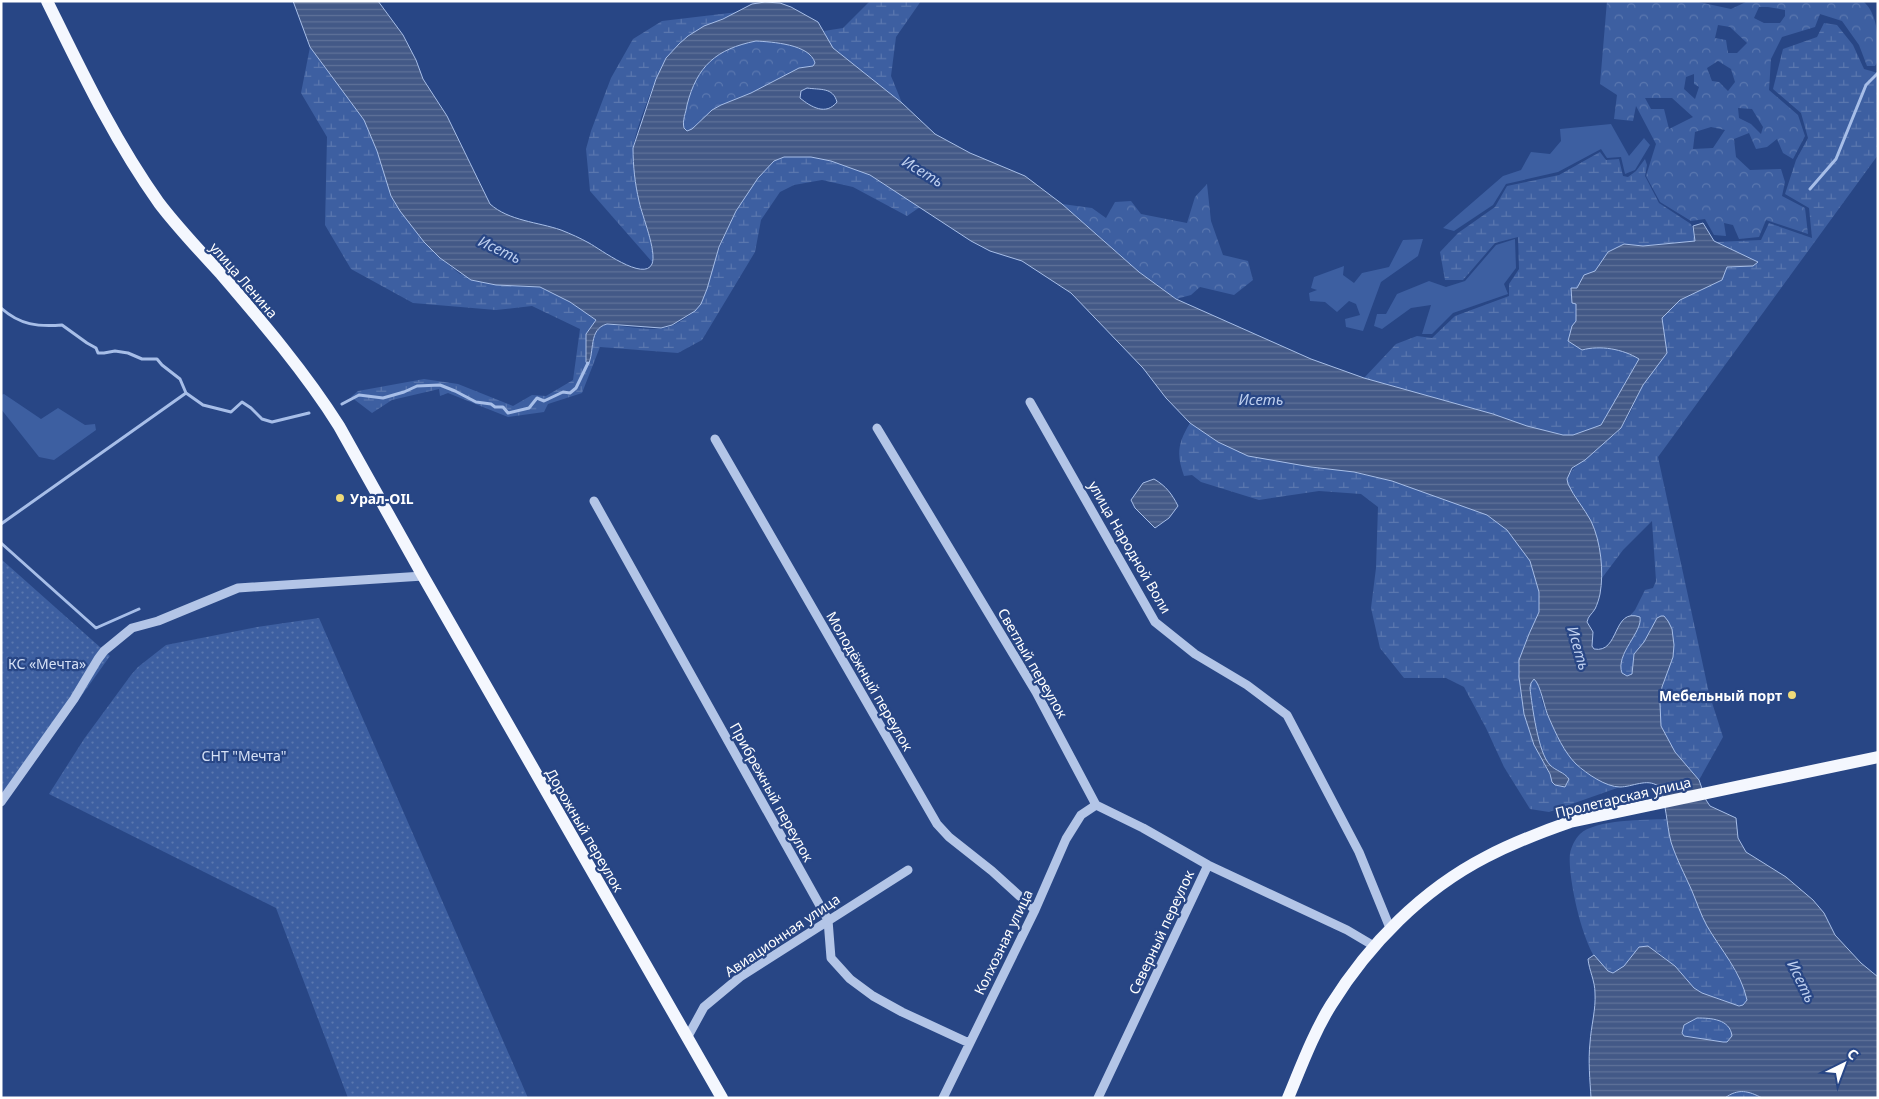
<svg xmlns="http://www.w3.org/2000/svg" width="1879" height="1099" viewBox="0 0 1879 1099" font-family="'Noto Sans',sans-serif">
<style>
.grass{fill:#3d5fa1}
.forest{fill:url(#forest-crowns);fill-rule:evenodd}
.wetland{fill:url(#wetland-marsh)}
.garden{fill:url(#garden-dots)}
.water{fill:url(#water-rules);stroke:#a7bee8;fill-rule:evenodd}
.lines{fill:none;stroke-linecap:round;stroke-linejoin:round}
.stream{stroke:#a7bee8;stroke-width:3}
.minor{stroke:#b3c5e7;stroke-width:9}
.major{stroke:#f4f7fe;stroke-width:12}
.poi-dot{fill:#efda79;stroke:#284685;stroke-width:2}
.labels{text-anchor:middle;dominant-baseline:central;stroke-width:4.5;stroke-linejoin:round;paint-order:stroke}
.street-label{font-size:14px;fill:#fff;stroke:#284685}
.poi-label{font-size:14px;font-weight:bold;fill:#fff;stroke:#284685;text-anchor:start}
.park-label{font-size:14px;fill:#d6e1f6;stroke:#284685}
.water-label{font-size:15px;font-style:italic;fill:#becfef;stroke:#284685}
</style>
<defs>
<pattern id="forest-crowns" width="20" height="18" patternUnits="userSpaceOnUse" patternTransform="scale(1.25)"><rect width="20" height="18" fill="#3d5fa1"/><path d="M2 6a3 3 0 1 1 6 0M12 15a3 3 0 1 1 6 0" fill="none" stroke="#5a77af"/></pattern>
<pattern id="wetland-marsh" width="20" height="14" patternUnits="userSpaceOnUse" patternTransform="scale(1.25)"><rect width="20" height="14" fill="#3d5fa1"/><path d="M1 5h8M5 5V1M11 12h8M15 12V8" fill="none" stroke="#5a77af"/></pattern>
<pattern id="garden-dots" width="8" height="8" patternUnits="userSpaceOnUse" patternTransform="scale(1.25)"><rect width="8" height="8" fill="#3d5fa1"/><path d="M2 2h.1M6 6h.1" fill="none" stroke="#5a77af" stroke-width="1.8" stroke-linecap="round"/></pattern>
<pattern id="water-rules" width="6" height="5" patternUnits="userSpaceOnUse" patternTransform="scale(1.25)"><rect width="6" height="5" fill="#435987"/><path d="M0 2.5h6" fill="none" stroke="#5f7299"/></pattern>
</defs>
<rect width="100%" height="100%" fill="#284685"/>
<!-- grass -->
<path class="grass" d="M1611,124L1629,156L1644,138L1650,145L1635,170L1625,174L1621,157L1607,158L1601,149L1558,172L1506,184L1493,205L1454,231L1443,228L1503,176L1521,170L1531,152L1550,154L1561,141L1560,129Z
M1423,239L1418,256L1381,282L1363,331L1346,327L1345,319L1360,315L1356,304L1349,301L1337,312L1325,302L1310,301L1309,293L1317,290L1311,288L1314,277L1344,266L1343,275L1354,283L1362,273L1389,267L1403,240Z
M1515,239L1516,268L1504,284L1508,294L1453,313L1432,334H1422L1431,305L1411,308L1382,329L1374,326L1377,314H1386L1397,294L1429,281L1446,287L1465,281L1496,245Z
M4,394L41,419L58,408L85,425L95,424L96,430L54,460L39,457L1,409V395Z"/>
<!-- forest -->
<path class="forest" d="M1607,1H1694L1731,9L1748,1H1863C1879,15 1878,40 1878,61L1875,66H1867L1859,45L1842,21L1820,14L1815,27L1782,37L1771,59L1769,90L1798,115L1805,136L1793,159L1783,153L1777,139L1767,147L1756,149L1749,133L1734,139L1736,157L1750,170L1781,169L1785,182L1782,196L1805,208L1808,234L1766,220L1759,237L1739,239L1733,225L1724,223L1726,236L1714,235L1705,219L1691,221L1660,202L1646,176L1656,144L1636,106L1633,121L1614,119L1617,95L1600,84ZM1759,7H1768L1785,10V16L1780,23H1764L1754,18ZM1718,25L1730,27L1747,43L1737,53H1728L1726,40L1715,38ZM1718,61L1731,69L1735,82L1728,91L1719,82L1712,81L1707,68ZM1694,74V84L1699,87L1695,99L1684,89L1686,77ZM1645,98H1672L1693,117L1669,129L1664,109H1651ZM1738,108L1752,109L1763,127L1761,134L1751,124L1739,118ZM1711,127L1725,130L1713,148L1693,149L1695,132Z
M756,41C772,42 810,44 815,63L813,66L799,68L751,93L721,105L712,110L692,129L687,131L684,128C682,120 686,113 687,105C697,66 716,49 756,41Z
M1207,184L1211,221L1223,255L1248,261L1253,280L1234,295L1200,287L1191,295L1176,299L1139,272L1062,204L1092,208L1106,218L1115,202L1131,201L1141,214L1187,223L1195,197Z"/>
<!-- wetland -->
<path class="wetland" d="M870,1H921L896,37L891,76L902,103L839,54L829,44L824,31L843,28Z
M738,12C717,21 694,30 678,46C674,50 668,55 665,60C656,77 634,132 633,150C632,166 636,184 639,200C642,219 656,243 653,263L590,191L586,149L591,131L611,78L633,39L662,21Z
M1824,23L1837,25L1853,45L1864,69L1878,73V155L1658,457L1709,693L1723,737L1699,780C1687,766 1665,744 1661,726C1655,704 1665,678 1673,657L1657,618L1644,642L1634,654L1632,674L1627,676L1622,673L1620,668L1622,659L1641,619L1640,617L1635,616L1628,618L1635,610L1645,590L1653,588L1656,581L1652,521L1623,550L1602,578C1600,559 1599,540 1591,522C1586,510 1567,493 1567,480C1568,467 1611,440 1621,428C1630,416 1635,400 1642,387C1649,375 1658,364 1666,353L1662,318L1680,300L1722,280L1727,267L1753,266L1757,262L1716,242L1761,240L1769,223L1812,238L1809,208L1785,194L1796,160L1808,138L1801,113L1773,89L1783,49L1817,37Z
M310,47L364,120L377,151L424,242L440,258L460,274L519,286L540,287L570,302L596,320L586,335V362L590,361C592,347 592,328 607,324C624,326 652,332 668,327C672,326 677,323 681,321C704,308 703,294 711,271C720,244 749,175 774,161C798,147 846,164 869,175C875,178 881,183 888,187C898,194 909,200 920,207L907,216L853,187L822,180L794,185L780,192L761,220L755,252L702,340L678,353L600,347L582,393L548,404L544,412L508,417L448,393L440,396L439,389L392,400L372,413L351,397L358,391L424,379L458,384L513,406L532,395L546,396L573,380L580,329L532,306L496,310L413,303L351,269L325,225L327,137L301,93Z
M1600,152L1606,160L1619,159L1623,176L1628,177L1636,171L1645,159L1647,165L1645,176L1659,203L1691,224L1696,241L1643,246L1624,244L1608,252L1595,271L1584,275L1576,304V321L1582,350C1600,345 1623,349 1639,359L1601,425L1573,435H1563L1527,426L1493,414L1364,378L1396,344L1417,336L1432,338L1455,316L1509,296V284L1519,269L1518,237L1495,243L1463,280H1445L1440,252L1458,233L1495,207L1507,186L1559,175Z
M1190,423L1218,442L1392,481L1452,501L1487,515L1507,530L1530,561L1539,592V612L1529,634L1519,660V677L1524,714L1534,745L1555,785L1569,779C1564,772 1556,771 1550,765C1538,753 1532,705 1530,688L1531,683L1534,679C1541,685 1540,696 1543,704C1550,723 1564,752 1578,766C1589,777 1605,783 1620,787L1549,812L1530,809L1504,767L1486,728L1464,687L1446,678H1404L1380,648L1371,608L1376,568L1378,507L1361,494L1319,491L1259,500L1201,482L1192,475L1184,476C1176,454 1178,443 1190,423Z
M1666,819L1672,843L1707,925L1727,956L1745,990L1747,1000L1743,1005H1733L1726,1001L1702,993L1694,988L1675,966L1656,951L1639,947C1633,954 1624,973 1612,973C1586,970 1567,876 1570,854C1571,847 1575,839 1580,834C1596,819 1645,820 1666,819Z
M1697,1018C1711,1018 1730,1019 1733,1036L1727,1042H1723L1684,1036L1682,1033L1684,1025Z
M1742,1090L1751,1092L1762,1098H1725L1735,1092Z"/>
<!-- garden -->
<path class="garden" d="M1,559L110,656L1,808Z
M319,618L528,1098H348L276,908L49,794L84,739L131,675L138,667L166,645L257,627Z"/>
<!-- water -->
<path class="water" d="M293,1H378L403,35L416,60L423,79L447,116L490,204C509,221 538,222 561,230C571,234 580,238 589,243C600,249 644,282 652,264C657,251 642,216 639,201C635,184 633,166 633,148L656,79L666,58L679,44L688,36L704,26L723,19L752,4L765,2L780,3L791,7L818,22L833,48L902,103L935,134L970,153L1025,176L1062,204L1139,272L1176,299L1311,359L1364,378L1493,414L1527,426L1563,435H1573L1601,425L1639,359C1623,349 1600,345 1582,350L1568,341L1572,326L1576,321V304L1572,303L1571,288H1577L1584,275L1595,271L1608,252L1624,244L1643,246L1695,241L1693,226L1703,223L1714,241L1758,262L1753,266L1727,267L1722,280L1680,300L1662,318L1667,353L1643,385L1621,428L1585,460L1572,468L1567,479L1568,484C1574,497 1584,508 1591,521C1601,542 1604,572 1600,594C1599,599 1597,605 1595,609C1592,614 1588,616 1587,622L1593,632L1592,646L1594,649C1620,654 1612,607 1640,617C1643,632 1615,654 1622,673L1627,676L1632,674L1634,654L1644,642L1657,618L1661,616H1664L1668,621L1672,629L1674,645L1673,657L1662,687L1660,704L1661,726L1675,752L1699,780L1706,800L1710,806L1736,818L1738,838L1746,852L1786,877L1813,900L1824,913L1835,935L1861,963L1878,977V1098H1762C1749,1091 1738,1088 1725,1098H1591C1590,1080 1588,1061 1590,1043C1591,1026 1596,1010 1595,993C1595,981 1589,970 1588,959L1594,955L1608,971L1613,973L1624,966L1639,947L1648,946L1675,966L1694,988L1702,993L1739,1006L1743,1005L1747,1000C1741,972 1721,950 1707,926C1701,915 1697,903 1692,891C1685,875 1676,858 1671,842C1666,823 1667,803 1658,786C1647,778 1632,787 1620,787C1606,787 1587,774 1576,764C1564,752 1556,734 1549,718C1544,708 1541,685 1534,679L1531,683L1530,688C1532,705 1538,753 1550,765C1556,771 1564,772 1569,779L1565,787L1555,785L1552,782L1550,774L1534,745L1524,714L1519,677V660L1529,634L1539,612V592L1530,561L1507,530L1487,515L1392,481L1354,472L1311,467L1248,456L1218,442L1190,423L1166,398L1143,368L1071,293L1022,261L990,251L971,241L870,175L831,161L811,157H784L774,161L758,178L736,211L719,247L707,289L701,304L695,311L672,325L661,328L607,324C588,329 595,352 588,365L586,362V334L596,320L570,302L540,287L496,285L471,280L440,258L424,242L400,211L391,196L377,151L364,120L310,47ZM756,41C772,42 810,44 815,63L813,66L799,68L751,93L721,105L712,110L692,129L687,131L684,128C682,120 686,113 687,105C697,66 716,49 756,41ZM807,88C820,90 833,87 837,102C826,116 811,107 800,98L801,91ZM1697,1018C1711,1018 1730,1019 1732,1036L1727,1042H1723L1684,1036L1682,1033L1684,1025Z
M1154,479C1166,486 1172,494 1178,506L1169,518L1155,528L1135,508L1131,500L1143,483Z"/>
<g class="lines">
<!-- stream -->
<path class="stream" d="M1810,189L1836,159L1866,85L1878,73
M1,308C20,325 38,327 62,325L87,343L96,348L98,353H104L115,351L128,353L142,359H157L162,365L180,379L186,393L203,405L231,412L242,402L251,408L262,419L272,422L309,413
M342,404L359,395L383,398L404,392L417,386L440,385L455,391L476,402L491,404L495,407H503L508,413L529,408L537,398L544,401L563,392L570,393L576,388L588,363
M1,524L186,393
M1,543L96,628L139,609"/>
<!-- minor -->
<path class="minor" d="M1030,402L1155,622L1195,654L1247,685L1287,715L1359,852L1390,928
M877,428L1036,692L1096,805L1143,828L1208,865
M715,439L937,824L949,837L992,871L1035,910
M594,501L828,920L831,958L850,979L873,996L902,1012L969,1043
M1,802L74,699L98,659L104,651L132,628L158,621L238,588L423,576
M687,1038L704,1007L740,977L908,870
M943,1098L1035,910L1066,839L1081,815L1096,805
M1098,1098L1208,865L1347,930L1374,946"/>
<!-- major -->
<path class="major" d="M47,1C81,70 114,140 159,203C178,228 200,251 221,274C263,323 305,372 339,426L423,576L722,1098
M1288,1098C1301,1067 1313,1034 1331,1005C1369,944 1422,890 1486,857C1513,843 1541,832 1570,822L1878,757"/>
</g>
<!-- markers -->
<g class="poi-dot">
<circle cx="340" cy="498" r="5"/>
<circle cx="1792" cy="695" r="5"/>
</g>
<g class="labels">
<!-- street labels -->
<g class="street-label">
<text transform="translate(244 280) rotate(49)">улица Ленина</text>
<text transform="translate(1130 547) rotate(60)">улица Народной Воли</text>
<text transform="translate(1033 663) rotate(60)">Светлый переулок</text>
<text transform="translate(870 681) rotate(60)">Молодёжный переулок</text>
<text transform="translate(772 792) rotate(61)">Прибрежный переулок</text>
<text transform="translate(1623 797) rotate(-13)">Пролетарская улица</text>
<text transform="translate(585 830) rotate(60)">Дорожный переулок</text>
<text transform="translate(1161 932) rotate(-65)">Северный переулок</text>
<text transform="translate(782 935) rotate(-34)">Авиационная улица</text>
<text transform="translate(1003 942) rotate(-64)">Колхозная улица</text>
</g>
<!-- poi labels -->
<g class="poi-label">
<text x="350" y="498">Урал-OIL</text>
<text x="1782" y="695" text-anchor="end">Мебельный порт</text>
</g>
<!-- park labels -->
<g class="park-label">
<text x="47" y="663">КС «Мечта»</text>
<text x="244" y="755">СНТ "Мечта"</text>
</g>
<!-- water labels -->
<g class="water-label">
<text transform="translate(923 171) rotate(31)">Исеть</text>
<text transform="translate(500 249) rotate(25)">Исеть</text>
<text x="1261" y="399">Исеть</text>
<text transform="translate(1579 648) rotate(74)">Исеть</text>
<text transform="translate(1802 981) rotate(64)">Исеть</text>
</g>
</g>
<!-- border -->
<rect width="1879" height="1099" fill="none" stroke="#ffffff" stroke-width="5"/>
<!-- north arrow -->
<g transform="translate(1844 1064) rotate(42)" stroke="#284685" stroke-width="4" paint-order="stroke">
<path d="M0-4L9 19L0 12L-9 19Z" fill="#ffffff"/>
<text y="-8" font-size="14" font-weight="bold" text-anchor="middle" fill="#ffffff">С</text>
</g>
</svg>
